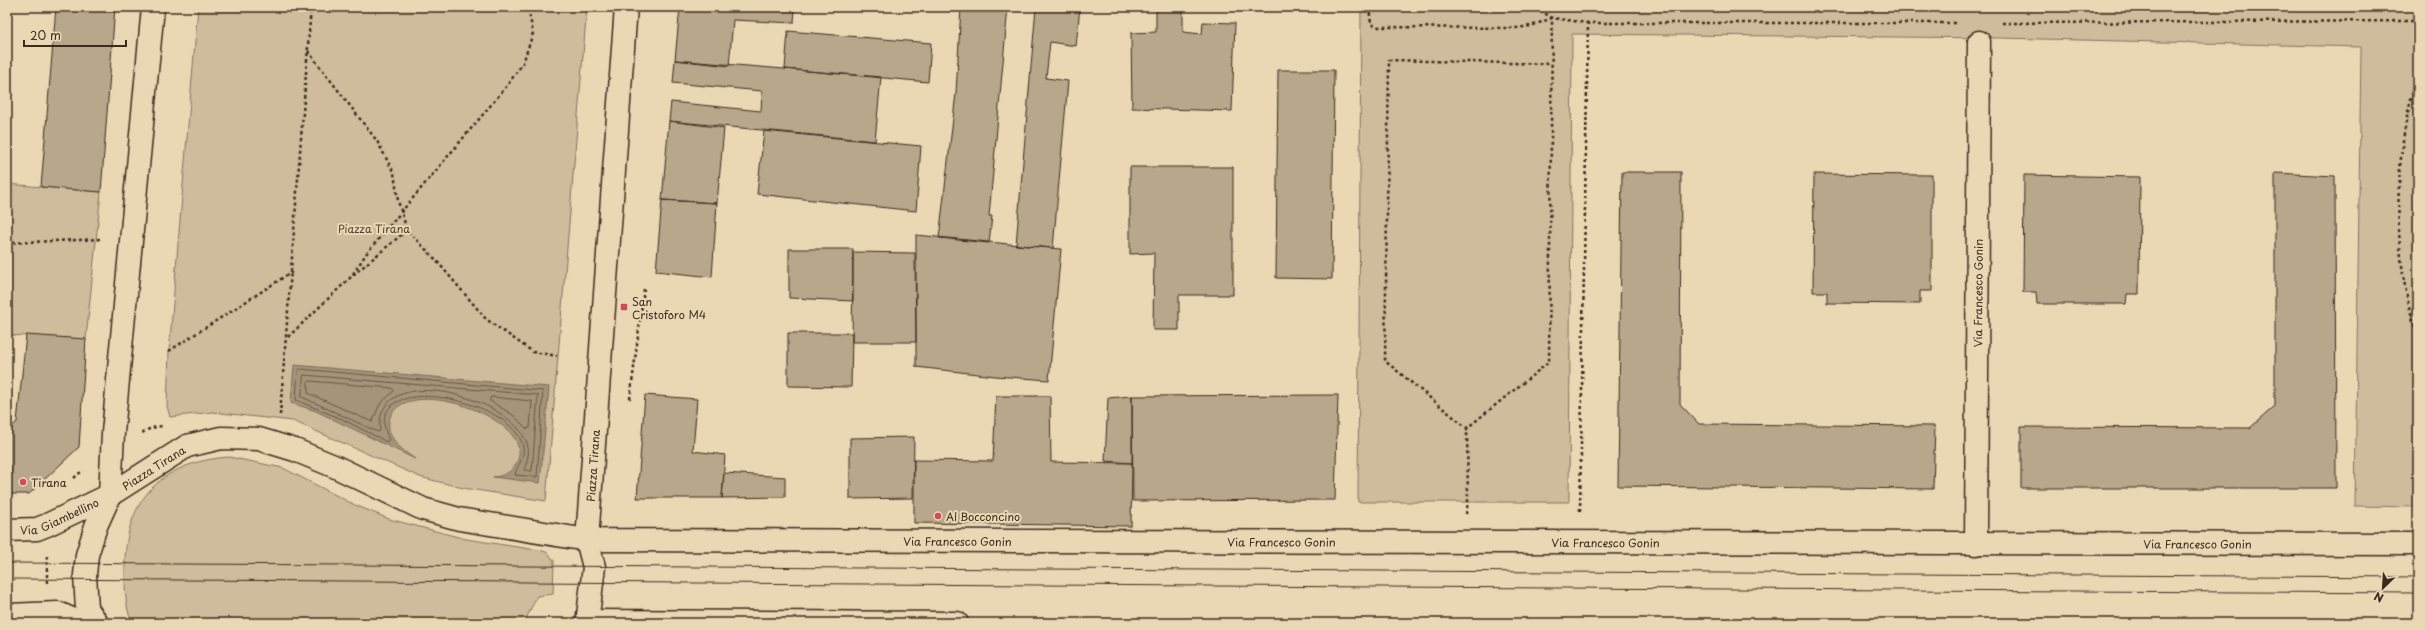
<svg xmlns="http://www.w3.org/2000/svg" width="2425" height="630" font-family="'Playpen Sans',sans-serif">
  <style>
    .green { fill: #cebc9c; stroke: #84735d }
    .water { fill: #a6947a; stroke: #7b6a55 }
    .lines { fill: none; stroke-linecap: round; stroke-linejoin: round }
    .shore { stroke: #665443; stroke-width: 1 }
    .building { fill: #b9a78b; stroke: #3b2a1e }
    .minor-casing { stroke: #3b2a1e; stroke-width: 25 }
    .path { stroke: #3b2a1e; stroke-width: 2.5; stroke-dasharray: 3 3; stroke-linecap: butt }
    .minor { stroke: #ead8b5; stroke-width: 22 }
    .tram { stroke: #3b2a1e; stroke-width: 1 }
    .path-bridge { stroke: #3b2a1e; stroke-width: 2.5; stroke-dasharray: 3 3; stroke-linecap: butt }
    .poi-dot { fill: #d1495b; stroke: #ead8b5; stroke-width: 1.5 }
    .labels { text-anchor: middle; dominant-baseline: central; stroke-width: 4; stroke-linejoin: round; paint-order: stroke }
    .park-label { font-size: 11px; fill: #514031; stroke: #ead8b5 }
    .street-label { font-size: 11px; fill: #3b2a1e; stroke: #ead8b5 }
    .poi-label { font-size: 11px; fill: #3b2a1e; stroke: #ead8b5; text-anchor: start }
  </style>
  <rect width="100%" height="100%" fill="#ead8b5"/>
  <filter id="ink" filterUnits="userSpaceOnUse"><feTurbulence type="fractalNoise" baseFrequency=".025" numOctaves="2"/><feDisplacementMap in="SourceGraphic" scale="8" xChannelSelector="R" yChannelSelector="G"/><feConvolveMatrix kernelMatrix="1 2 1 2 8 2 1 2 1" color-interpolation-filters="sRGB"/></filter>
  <g filter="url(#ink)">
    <!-- green -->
    <path class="green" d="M198,7H587L546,501L463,488L420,477L293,421L212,412L170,417L167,406L169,351Z
      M1361,7H2418V507L2355,506L2361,47L2000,38L1572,34L1569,502H1358Z
      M7,184L101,192L86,339L7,335Z
      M229,457L283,468L355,505L389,519L466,539L543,551L548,553L554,561L553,594L537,596L524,623H132C125,606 125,590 125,572C123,502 159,462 229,457Z"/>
    <!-- water -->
    <path class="water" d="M294,365L549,387L540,483L493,477C503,476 511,473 516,464C542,419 399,370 389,421C386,438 403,451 415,459L316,411L291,403Z"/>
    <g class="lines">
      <!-- shore -->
      <path class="shore" d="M300,369L543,391L537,477L515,475C516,466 525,460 523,447C515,397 355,367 389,440L387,442L342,419L296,400L298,371Z
        M304,375L538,395L532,471L524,470C527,461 531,451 526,441C509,396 373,359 380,431L378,432L302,397Z
        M310,381L392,388L394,391L380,404L372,422L308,393V383Z
        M491,397L532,401L530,428L527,429L513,415L490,401Z"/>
    </g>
    <!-- building -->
    <path class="building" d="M56,7H115L101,192L41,187Z
      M680,7H795L794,23L733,20L729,66L675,60Z
      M961,7H1008L989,216H992L989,243L939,238L956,93Z
      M1036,7H1080L1076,46L1050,42L1046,78L1068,81L1053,248L1016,245Z
      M1156,7H1183V32L1202,34L1203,22L1235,23L1232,111L1132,108L1131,33L1156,32Z
      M788,31L931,43L928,82L785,69Z
      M675,60L881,77L875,141L669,121L671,102L761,111L762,91L673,83Z
      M1278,70H1334L1332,279L1276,278Z
      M669,121L724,128L717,203L662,200Z
      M764,131L921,146L916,211L757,194Z
      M1130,167H1233V295H1179V330H1153L1154,253L1130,254Z
      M1622,172H1681L1680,404L1699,424L1935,426L1933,489L1618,486Z
      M2275,173L2335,176L2336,488H2021V427L2250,428L2275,406Z
      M1814,174L1932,175V291H1920V304L1827,303V292H1813Z
      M2024,175L2140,177L2139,294H2127L2126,304H2037L2036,292H2023Z
      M662,200L717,203L712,277L656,271Z
      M916,235L1061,249L1049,380L995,376L916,367Z
      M789,249H853V301L789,298Z
      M853,252L915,253L916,342H852Z
      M788,333H852L851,387L788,386Z
      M26,335L86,339L79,447L29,494H7V431L17,422Z
      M645,395L697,399L693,451L725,455L722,498H637Z
      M1338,395L1335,500L1133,501L1132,396Z
      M996,396H1050L1051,462L1132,463L1131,526L914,523V460L993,461Z
      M1132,396V463L1105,461L1108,398Z
      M914,437L913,498L850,499V438Z
      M724,473L785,477V497L722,498Z"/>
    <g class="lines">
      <defs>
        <g id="minor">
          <path id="s1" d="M7,530L37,529L47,525L110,495L187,446L221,438L259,439L295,450L336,467L423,509L459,519L587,540L2418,544"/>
          <path id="s2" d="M1976,544L1979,42"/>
          <path d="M7,615L58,613L81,623"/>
          <path d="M589,621L957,623"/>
          <path d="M97,623L87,609L85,575L87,555L96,526L110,495L113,433L153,7"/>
          <path id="s3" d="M587,623L594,567L587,540L626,7"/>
        </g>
      </defs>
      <!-- minor casing -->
      <use href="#minor" class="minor-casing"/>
      <!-- path -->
      <path class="path" d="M1369,7L1371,24L1379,27L1516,28L1531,26L1552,18L1549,362L1467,428L1385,361L1389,60L1550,64
        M1535,7L1552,18L1588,23
        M2002,23L2418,21
        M308,51L377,141L394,173L398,201L407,230L435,259L486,319L533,352L557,356
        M2418,75C2393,149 2391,261 2418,336
        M7,243L100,239V241
        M353,274L366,254
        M288,337L352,276L407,230
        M169,351L292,272
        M630,399L644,289
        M280,415L311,7
        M142,433L151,428L162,426
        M74,478L82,471
        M1580,511L1588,23H1957
        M1466,514L1468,502L1467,428
        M47,556V585"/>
      <!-- minor -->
      <use href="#minor" class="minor"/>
      <!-- tram -->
      <path class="tram" d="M7,563L2418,577
        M7,579L2418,593"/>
      <!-- path-bridge -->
      <path class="path-bridge" d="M366,254L506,87L523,63L533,33L528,7"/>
    </g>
  </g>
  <!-- markers -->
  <g class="poi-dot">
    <rect x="620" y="303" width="8" height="8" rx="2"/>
    <circle cx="23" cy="482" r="4"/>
    <circle cx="938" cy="516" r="4"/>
  </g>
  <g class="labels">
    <!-- park labels -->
    <g class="park-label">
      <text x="374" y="228">Piazza Tirana</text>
    </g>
    <!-- street labels -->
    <g class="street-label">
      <text stroke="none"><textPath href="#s2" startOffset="251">Via Francesco Gonin</textPath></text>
      <text stroke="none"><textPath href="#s3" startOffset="159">Piazza Tirana</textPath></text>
      <text stroke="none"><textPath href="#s1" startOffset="162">Piazza Tirana</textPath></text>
      <text stroke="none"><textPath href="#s1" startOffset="55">Via Giambellino</textPath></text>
      <text stroke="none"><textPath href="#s1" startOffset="991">Via Francesco Gonin</textPath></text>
      <text stroke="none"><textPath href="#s1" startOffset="1315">Via Francesco Gonin</textPath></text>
      <text stroke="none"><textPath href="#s1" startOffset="1639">Via Francesco Gonin</textPath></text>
      <text stroke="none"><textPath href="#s1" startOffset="2231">Via Francesco Gonin</textPath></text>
    </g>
    <!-- poi labels -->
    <g class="poi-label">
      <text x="632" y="301">San<tspan x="632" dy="13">Cristoforo M4</tspan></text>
      <text x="31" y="482">Tirana</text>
      <text x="946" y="516">Al Bocconcino</text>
    </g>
  </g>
  <!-- margin -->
  <rect width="2425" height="630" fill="none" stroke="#ead8b5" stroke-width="24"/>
  <rect x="12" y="12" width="2401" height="606" fill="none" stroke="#3b2a1e" stroke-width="1.5" filter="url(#ink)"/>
  <!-- north arrow -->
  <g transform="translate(2383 588) rotate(205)" stroke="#ead8b5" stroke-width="3" paint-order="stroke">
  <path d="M0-3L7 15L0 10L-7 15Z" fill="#3b2a1e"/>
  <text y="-6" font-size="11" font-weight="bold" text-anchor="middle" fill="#3b2a1e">N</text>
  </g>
  <!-- scale -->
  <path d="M24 40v6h102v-6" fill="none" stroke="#3b2a1e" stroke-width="2"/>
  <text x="30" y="40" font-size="12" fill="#3b2a1e" stroke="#ead8b5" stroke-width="3" paint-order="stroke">20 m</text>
</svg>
